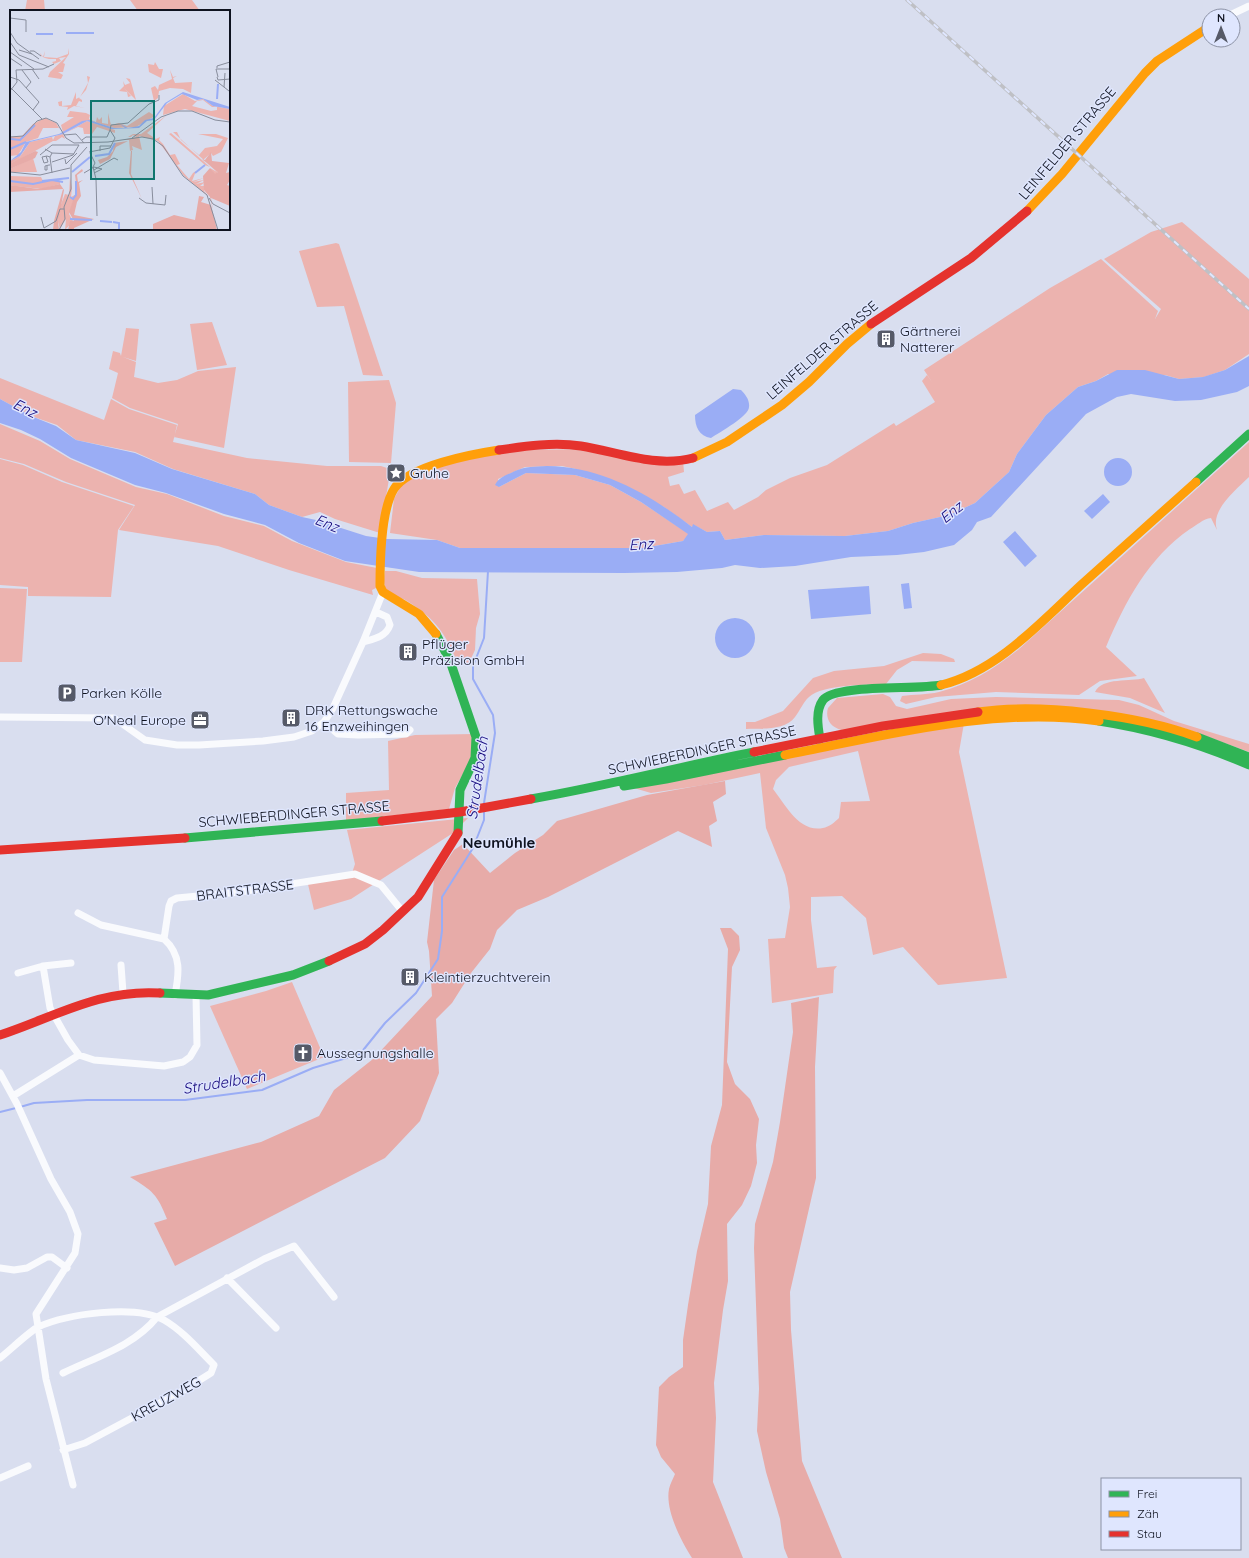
<svg xmlns="http://www.w3.org/2000/svg" width="1249" height="1558" font-family="Quicksand,sans-serif">
  <style>
    .green { fill: #ecb3af; fill-rule: evenodd }
    .forest { fill: #e7aba8 }
    .water { fill: #9aadf5 }
    .lines { fill: none; stroke-linecap: round; stroke-linejoin: round }
    .stream { stroke: #9aadf5; stroke-width: 2 }
    .street { stroke: #f9fafd; stroke-width: 7 }
    .fast { stroke: #30b455; stroke-width: 9 }
    .slow { stroke: #ff9f0a; stroke-width: 9 }
    .jam { stroke: #e5322d; stroke-width: 9 }
    .rail-casing { stroke: #bfc0c5; stroke-width: 3.5 }
    .rail { stroke: #dfe6fe; stroke-width: 2; stroke-dasharray: 6; stroke-linecap: butt }
    .labels { text-anchor: middle; dominant-baseline: central; stroke-width: 3; stroke-linejoin: round; paint-order: stroke }
    .street-label { font-size: 14px; fill: #0f1320; stroke: #dfe6fe }
    .poi-label { font-size: 14px; fill: #0f1320; stroke: #dfe6fe; text-anchor: start }
    .water-label { font-size: 15px; font-style: italic; fill: #16097d; stroke: #dfe6fe }
    .neighbourhood-label { font-size: 15px; font-weight: bold; fill: #0f1320; stroke: #dfe6fe }
    .inset-river { fill: none; stroke: #9aadf5; stroke-width: 2 }
    .inset-road { fill: none; stroke: #888d9c; stroke-width: 1 }
    .view { fill: #0f766e; fill-opacity: 0.15; stroke: #0f766e; stroke-width: 2 }
    .inset-edge { fill: none; stroke: #0f1320; stroke-width: 2 }
  </style>
  <rect width="100%" height="100%" fill="#d9deef"/>
  <!-- green -->
  <path class="green" d="M27,0H44L45,11H25Z
    M130,0H192L200,11H138Z
    M1182,222L1249,279V354L1225,370L1204,377L1179,379L1165,375L1108,374L1096,381L1078,387L1046,415L1017,454L1009,472L975,503L949,515L913,523L888,531L845,536L764,535L725,540L720,531L707,532L694,525L692,527L664,507L576,469L562,466L525,467L498,479L499,487L526,473L575,475L610,485L641,502L689,534L683,541L643,548H460L437,540L390,533L394,499L401,486L412,478L470,455L502,450L596,449L683,460L684,472L668,477L670,486L679,484L684,494L695,490L707,511L728,502L734,510L758,497L766,490L790,478L827,465L894,423L896,426L935,402L922,381L927,375L932,382L924,370L1050,288L1101,259L1158,311L1155,319L1161,309L1104,259L1151,232Z
    M336,243L339,244L383,376L363,375L344,306L317,307L299,251Z
    M212,322L227,365L197,370L190,324Z
    M126,328L139,329L136,361L123,357L136,362L134,377L158,383L177,380L198,371L236,367L224,448L174,437L178,424L130,408L112,398L118,373L109,369L113,351L120,353L121,356Z
    M0,378L104,420L111,399L129,409L177,425L173,442L247,458L327,466H381L387,468L389,479L380,533L335,519L320,512L302,517L269,505L255,494L173,469L135,452L76,440L57,425L31,416L0,399Z
    M389,380L396,403L391,463L349,462L348,382Z
    M0,424L40,441L70,459L136,487L167,494L224,516L264,526L292,541L346,562L377,568L378,587L372,590L373,595L289,570L218,546L119,530L135,505L66,482L24,464L0,458Z
    M1249,442V477C1236,490 1210,510 1217,530L1211,518C1203,519 1197,525 1190,529C1148,558 1125,602 1106,647L1137,676L1100,681L1079,695L996,692L936,697L906,704L900,701L902,696C914,694 927,695 939,692C970,684 994,669 1019,649Z
    M0,459L23,465L62,482L134,506L118,530L111,597L28,596V587L0,585Z
    M385,571H396L422,578L477,579L480,614L476,628L475,650L468,665L458,664C446,634 436,619 407,601C401,597 390,596 386,589C383,583 384,577 385,571Z
    M0,588L27,589L22,662H0Z
    M923,653L941,654L954,659L955,662L912,661L897,670L886,684C867,685 823,684 809,697C803,702 800,711 795,717C785,731 761,728 746,729V722H755L783,711L813,678L834,671L884,666Z
    M1144,678L1165,713L1130,698L1095,692C1102,677 1131,682 1144,678Z
    M883,694L890,697L896,706L907,709L951,699L996,697L1119,700L1139,705L1174,721L1249,744V752L1184,728L1121,714L841,730C830,727 825,718 828,708L837,698Z
    M964,723L959,752L1007,978L938,985L903,947L873,955L866,918L842,896L811,897V920L817,968L837,966L834,970L833,993L772,1003L768,939L785,938L790,907L788,888L785,875L766,828L760,773L704,785L651,793L627,786ZM858,751L870,801L841,802L839,818C835,822 829,827 823,828C799,833 785,804 773,789L776,780L789,767Z
    M474,734L472,758L455,788L449,809L346,821V793L389,790L388,741L415,735Z
    M468,818L453,833L351,899L314,910L307,880L352,873L355,864L347,830Z
    M292,982L324,1057L247,1089L210,1006L266,991Z"/>
  <!-- forest -->
  <path class="forest" d="M725,781L726,794L713,802L717,821L709,826L712,847L678,831L548,897L517,910L497,930L490,949L471,973L452,1003L436,1019L439,1073L420,1121L385,1158L175,1266L154,1223L167,1219C157,1194 153,1191 130,1177L261,1142L319,1116L334,1090L373,1059L432,996L429,951L427,942L434,880L454,850L463,844L490,873L515,853L543,835L557,821L647,795Z
    M720,928H731L739,936L740,950L732,967L727,1062L735,1084L750,1099L759,1119L756,1145L757,1163L751,1186L742,1205L727,1224L728,1281L723,1310L714,1383L716,1418L713,1482L743,1558H692C681,1541 665,1510 669,1489C670,1484 673,1479 675,1474L661,1457L656,1445L659,1387L669,1377L683,1367V1340L688,1305L697,1251L708,1204L711,1146L722,1105L728,949Z
    M819,997L815,1067L816,1178L790,1292L791,1330L802,1461L842,1558H788L784,1548L780,1519L766,1472L757,1431L759,1389L754,1248L755,1224L773,1162L780,1122L793,1032L791,1003Z"/>
  <!-- water -->
  <path class="water" d="M1249,356V386L1237,392L1201,400L1175,401L1131,394L1117,397L1086,414L991,517L977,522L972,530L954,545L924,552L897,555L851,557L795,566L760,568L735,565L722,568L677,572L624,573L419,572L345,561L299,543L265,525L224,514L166,493L135,485L71,458L40,439L21,430L0,423V399L31,416L56,426L76,440L135,453L172,469L255,494L269,505L302,517L316,520L366,536L387,539L437,540L460,548H643L683,541L688,534L641,502L610,485L575,475L526,473L499,487L495,485C499,477 507,475 515,471C526,466 535,467 547,466C601,466 651,495 692,527L693,524L707,532L720,531L725,540L764,535L845,536L888,531L913,523L949,515L975,503L1009,472L1017,454L1046,415L1078,387L1096,381L1117,370H1145L1179,379L1203,377L1225,370Z
    M733,389L741,390C745,394 750,400 749,407C749,416 720,432 711,438C699,436 695,427 695,415Z
    M1104 472a14 14 0 1 1 28 0a14 14 0 1 1-28 0Z
    M1103,494L1110,502L1092,519L1084,511Z
    M1015,531L1037,556L1025,567L1003,542Z
    M909,583L912,608L904,609L901,584Z
    M869,586L871,614L811,619L808,590Z
    M715 638a20 20 0 1 1 40 0a20 20 0 1 1-40 0Z"/>
  <g class="lines">
    <!-- stream -->
    <path class="stream" d="M484,803L495,733L493,715L473,679V666L484,638L488,571
      M20,1107L34,1103L87,1100H185L262,1090L313,1068L360,1054L385,1023L416,993L438,959L442,931V897L473,848L484,820V812
      M0,1112L16,1108"/>
    <!-- street -->
    <path class="street" d="M1228,16L1249,6
      M363,642C374,639 386,637 390,625L387,617L376,612
      M0,717L114,718L145,740L177,745H199L263,741L294,737L312,731L324,722L333,708L363,642L383,592
      M324,722L338,734L358,735L406,734L410,730
      M78,913L101,925L164,939
      M71,963L43,966L50,1008L68,1040L79,1055L94,1060L164,1066L183,1062L190,1057L197,1045L196,996
      M121,965L123,993
      M18,973L43,966
      M175,995C179,974 182,955 164,939L169,906L171,901L177,898L240,892L355,874L381,885L403,912
      M0,1073L17,1104L51,1179L70,1212L78,1234L75,1253L36,1314L46,1379L73,1485
      M13,1096L79,1055
      M0,1268L14,1270L27,1268L47,1257H52L67,1268
      M227,1278L276,1328
      M0,1358C9,1351 30,1331 38,1327C67,1314 135,1304 164,1320C183,1331 198,1349 214,1365L211,1373L184,1390L85,1443L63,1450
      M63,1373C96,1357 134,1346 157,1317L264,1259L294,1246L334,1297
      M0,1478L28,1466"/>
    <!-- fast -->
    <path class="fast" d="M1196,482L1249,434
      M436,634L450,661L476,737L475,758L460,790L458,833
      M1099,721C1151,729 1201,744 1249,765
      M1197,737L1249,757
      M820,739C818,727 815,711 823,700C835,684 918,690 941,685
      M624,786L666,779L785,755
      M531,799C606,786 679,767 754,752
      M185,838L382,821
      M160,993L208,995L293,975L329,961"/>
    <!-- slow -->
    <path class="slow" d="M1027,211L1062,174L1145,73L1157,61L1209,27
      M693,458L727,442L782,405L809,382L847,344L871,324
      M436,634L419,614L383,592L380,586C380,561 381,510 394,489C408,466 473,454 499,450
      M941,685C997,671 1040,623 1081,585C1119,551 1158,516 1196,482
      M978,712C1040,703 1138,715 1197,737
      M785,755C888,735 994,706 1099,721"/>
    <!-- jam -->
    <path class="jam" d="M871,324L971,258L1027,211
      M499,450C526,446 554,442 581,446C618,452 655,468 693,458
      M754,752L883,726L978,712
      M382,821L460,812L531,799
      M0,850L185,838
      M329,961L365,944L383,930L418,897L458,833
      M0,1035C55,1017 99,989 160,993"/>
    <defs>
      <path id="rail" d="M907,0L1249,309"/>
    </defs>
    <!-- rail casing -->
    <use href="#rail" class="rail-casing"/>
    <!-- rail -->
    <use href="#rail" class="rail"/>
  </g>
  <!-- icons -->
  <defs>
    <symbol id="building-square" viewBox="-11 -11 22 22"><rect x="-9" y="-9" width="18" height="18" rx="4" fill="#565a68" stroke="#dfe6fe"/><path d="M-4-6H4V6H1V3H-1V6H-4ZM-2.5-4.3h1.7v1.8h-1.7ZM.8-4.3h1.7v1.8H.8ZM-2.5-1h1.7V.8h-1.7ZM.8-1h1.7V.8H.8Z" fill="#fff"/></symbol>
    <symbol id="sight-square" viewBox="-11 -11 22 22"><rect x="-9" y="-9" width="18" height="18" rx="4" fill="#565a68" stroke="#dfe6fe"/><path d="M0-6L1.8-2.2L6-1.7L2.9 1.2L3.7 5.4L0 3.3L-3.7 5.4L-2.9 1.2L-6-1.7L-1.8-2.2Z" fill="#fff"/></symbol>
    <symbol id="parking-square" viewBox="-11 -11 22 22"><rect x="-9" y="-9" width="18" height="18" rx="4" fill="#565a68" stroke="#dfe6fe"/><path d="M-3.5-5.5H1a3.5 3.5 0 0 1 0 7H-1V5.5H-3.5ZM-1-3.4V-.6H.8a1.4 1.4 0 0 0 0-2.8Z" fill="#fff"/></symbol>
    <symbol id="office-square" viewBox="-11 -11 22 22"><rect x="-9" y="-9" width="18" height="18" rx="4" fill="#565a68" stroke="#dfe6fe"/><path d="M-6-3h4V-5.5h4V-3h4V5H-6ZM-1-4.5V-3h2v-1.5ZM-6 0V1H6V0Z" fill="#fff"/></symbol>
    <symbol id="church-square" viewBox="-11 -11 22 22"><rect x="-9" y="-9" width="18" height="18" rx="4" fill="#565a68" stroke="#dfe6fe"/><path d="M-1.2-6h2.4v3.5h3.3v2.4h-3.3V6h-2.4V-.1h-3.3v-2.4h3.3Z" fill="#fff"/></symbol>
  </defs>
  <g fill-rule="evenodd">
    <use href="#building-square" x="875" y="328" width="22" height="22"/>
    <use href="#sight-square" x="385" y="462" width="22" height="22"/>
    <use href="#building-square" x="397" y="641" width="22" height="22"/>
    <use href="#parking-square" x="56" y="682" width="22" height="22"/>
    <use href="#building-square" x="280" y="707" width="22" height="22"/>
    <use href="#office-square" x="189" y="709" width="22" height="22"/>
    <use href="#building-square" x="399" y="966" width="22" height="22"/>
    <use href="#church-square" x="292" y="1042" width="22" height="22"/>
  </g>
  <g class="labels">
    <!-- street labels -->
    <g class="street-label">
      <text transform="translate(1067 143) rotate(-50)">LEINFELDER STRASSE</text>
      <text transform="translate(822 350) rotate(-41)">LEINFELDER STRASSE</text>
      <text transform="translate(702 750) rotate(-12)">SCHWIEBERDINGER STRASSE</text>
      <text transform="translate(294 814) rotate(-5)">SCHWIEBERDINGER STRASSE</text>
      <text transform="translate(245 890) rotate(-7)">BRAITSTRASSE</text>
      <text transform="translate(166 1399) rotate(-29)">KREUZWEG</text>
    </g>
    <!-- poi labels -->
    <g class="poi-label">
      <text x="900" y="331">Gärtnerei<tspan x="900" dy="16">Natterer</tspan></text>
      <text x="410" y="473">Gruhe</text>
      <text x="422" y="644">Pflüger<tspan x="422" dy="16">Präzision GmbH</tspan></text>
      <text x="81" y="693">Parken Kölle</text>
      <text x="305" y="710">DRK Rettungswache<tspan x="305" dy="16">16 Enzweihingen</tspan></text>
      <text x="186" y="720" text-anchor="end">O'Neal Europe</text>
      <text x="424" y="977">Kleintierzuchtverein</text>
      <text x="317" y="1053">Aussegnungshalle</text>
    </g>
    <!-- water labels -->
    <g class="water-label">
      <text transform="translate(25 408) rotate(26)">Enz</text>
      <text transform="translate(951 512) rotate(-39)">Enz</text>
      <text transform="translate(327 523) rotate(22)">Enz</text>
      <text transform="translate(641 544) rotate(-3)">Enz</text>
      <text transform="translate(477 778) rotate(-82)">Strudelbach</text>
      <text transform="translate(224 1082) rotate(-9)">Strudelbach</text>
    </g>
    <!-- neighbourhood labels -->
    <g class="neighbourhood-label">
      <text x="499" y="842">Neumühle</text>
    </g>
  </g>
  <!-- overview -->
  <g transform="translate(10 10)">
    <rect width="220" height="220" fill="#d9deef"/>
    <path d="M58,38L59,44L53,53L55,54L53,62H48L53,65L51,69L38,67L40,62L56,47L49,48L51,51L44,54L42,52L46,51V49H39L35,48L31,46L30,43L33,47L35,41L34,47L47,48L58,44ZM145,52L149,59H153L151,68L139,62L138,54L144,55ZM160,60L163,67L167,66L163,68L165,73L182,72L181,83L173,79L160,78L149,81L148,88L144,91L141,78L145,76L148,80L149,75L162,69ZM77,66L80,67L76,80L75,81L69,88L72,90V92L69,91L66,96L75,98L64,96L57,100L58,97L49,96L48,92L52,91V96L61,95L66,82V89L70,87L78,73ZM116,68L120,69L121,72L126,90L114,78L121,86L118,87L117,82L109,81L114,76L113,71L115,75L120,73ZM173,84L185,91L193,89L203,96L220,99V111L175,99L153,105L154,96ZM193,90L202,97H207V100L201,101L182,96L187,91ZM60,101L76,103L80,105L79,109L86,112L87,107L89,110L92,107V113L98,114V103L101,115L109,113L117,116L139,102L145,106L126,117L104,118L78,110L53,122L51,115L64,107H57ZM157,105L137,123L146,129L150,127L149,130L153,134L160,145L165,144L170,154L167,155L179,169L183,163L195,155L159,124L161,123L200,157L195,155L186,161L182,171L194,168L183,172L194,170L186,174L195,172L190,176H195L194,181L199,187L174,166L148,131L129,126L132,140L122,136L123,140L120,141L119,130H113L126,127L123,125L121,127H118L123,124H131ZM35,108L46,113L49,118H33L28,128L16,132L8,145L0,146V127L12,126L23,114ZM77,111L105,120V123L87,117L82,124H74L73,118L68,117L55,123ZM163,122H167L171,130L189,145L195,138L207,136L213,129L188,124H206L218,128L211,142L203,146L201,143L193,150L208,161L207,164H204L200,158L207,162ZM53,124L55,129L52,127L46,131H53H43L7,151L0,153L10,147L20,132L42,127L43,130L45,126ZM23,148L27,162H0V159ZM0,166L31,167L33,171L43,169L50,171V174L31,179L5,176L0,175ZM60,167L62,178L61,187L65,185L59,204L63,211L55,220L56,209L50,219L48,212L50,197L55,184L59,185Z" fill="#ecb3af" fill-rule="evenodd"/>
    <path d="M118,131L106,137L100,149L90,154L88,150L97,147L103,141L104,133ZM15,137V138L10,147L1,153L25,141L28,142L25,148L0,159V151L10,146ZM121,141H122L121,164L132,189L119,163ZM201,142L202,151L219,153L216,163L220,162V170L217,175L220,176V196L201,188L203,200L200,187L194,180L193,166L200,158L205,164L208,162L192,149L195,150ZM72,159L73,161L67,165L68,172L73,170L69,173L71,186L67,192L64,205L84,209L64,218V220H58L60,211H64L59,202L63,190L60,187L63,189L67,180L65,165ZM50,174L54,180L48,212L49,220H43L44,211L53,179L0,182V175L28,179ZM189,186L194,187L191,192L201,195L207,220H143V214L164,205L185,210Z" fill="#e7aba8"/>
    <path d="M173,82L220,97V99L203,96L193,89L187,90L172,84L157,93L144,110L137,111L129,118L101,119L77,111L53,124L20,132L10,146L0,151L11,142L16,132L49,124L72,111L79,110L104,118H115L110,114L118,118L129,116L135,110L144,108L155,93Z" fill="#9aadf5"/>
    <path class="inset-river" d="M56,23H84M26,24H43M207,89L208,74M1,129L10,130L25,115M0,139L16,132M85,146L99,144L105,133M62,162L80,147M185,163L195,155M0,171L23,174L42,170L53,172M32,171L59,168M60,187L63,189L66,185V171M60,209L82,210M90,211L102,212M103,212L109,213V220"/>
    <path class="inset-road" d="M0,8L16,10V22M0,22L7,33L29,49M0,32L9,45L39,57M9,40L22,44M20,41H24L31,46M0,42L24,59M0,48L12,56M207,58V56L220,52M22,59L29,69M6,60L33,59L44,54M12,60L21,72L16,78M0,67L9,70L29,92L23,100M207,67L208,70L220,69M208,67L206,59H220M205,70L219,81M0,77L32,109M214,77L215,63M0,81L7,72L6,60M54,125L66,124L74,133M0,127L13,126L27,111L36,108L47,113L56,128L64,133L98,132L132,127L143,129L153,136L173,166L197,185L208,220M122,128L151,107L168,101H182L205,110L220,112M72,130L76,127H97L100,120M35,139L42,143L64,144M90,141V136H101M79,142L100,138L105,128L100,120L101,115L118,113L139,94L149,90V85M42,143L40,147L42,163M80,143L85,153L83,157L86,169L87,206M30,145L42,135H69L63,145L42,152M36,146L38,152L34,153L32,147L37,146L40,147M55,149L56,154L67,143M37,156V160H35V156L39,155H40M84,160L104,148L108,150M0,162L30,165L60,158M74,163L84,157L92,159L84,163M142,177L143,194M129,188L136,193L155,195L156,185M199,188L203,194L220,203M31,207L34,218L46,211L50,199H54M49,220L55,209L54,197L61,179V155L77,137"/>
    <path class="view" d="M81,91H144V169H81Z"/>
    <rect width="220" height="220" class="inset-edge"/>
  </g>
  <!-- legend -->
  <rect x="1101" y="1478" width="140" height="72" fill="#dfe6fe" stroke="#8c92a5"/>
  <rect x="1109" y="1491" width="20" height="6" fill="#30b455" stroke="#8c92a5"/>
  <text x="1137" y="1498" font-size="12" fill="#0f1320">Frei</text>
  <rect x="1109" y="1511" width="20" height="6" fill="#ff9f0a" stroke="#8c92a5"/>
  <text x="1137" y="1518" font-size="12" fill="#0f1320">Zäh</text>
  <rect x="1109" y="1531" width="20" height="6" fill="#e5322d" stroke="#8c92a5"/>
  <text x="1137" y="1538" font-size="12" fill="#0f1320">Stau</text>
  <!-- north arrow -->
  <g transform="translate(1221 28)"><circle r="19" fill="#dfe6fe" stroke="#8c92a5"/>
  <path d="M0-3L7 15L0 10L-7 15Z" fill="#565a68"/>
  <text y="-6" font-size="11" font-weight="bold" text-anchor="middle" fill="#0f1320">N</text>
  </g>
</svg>
